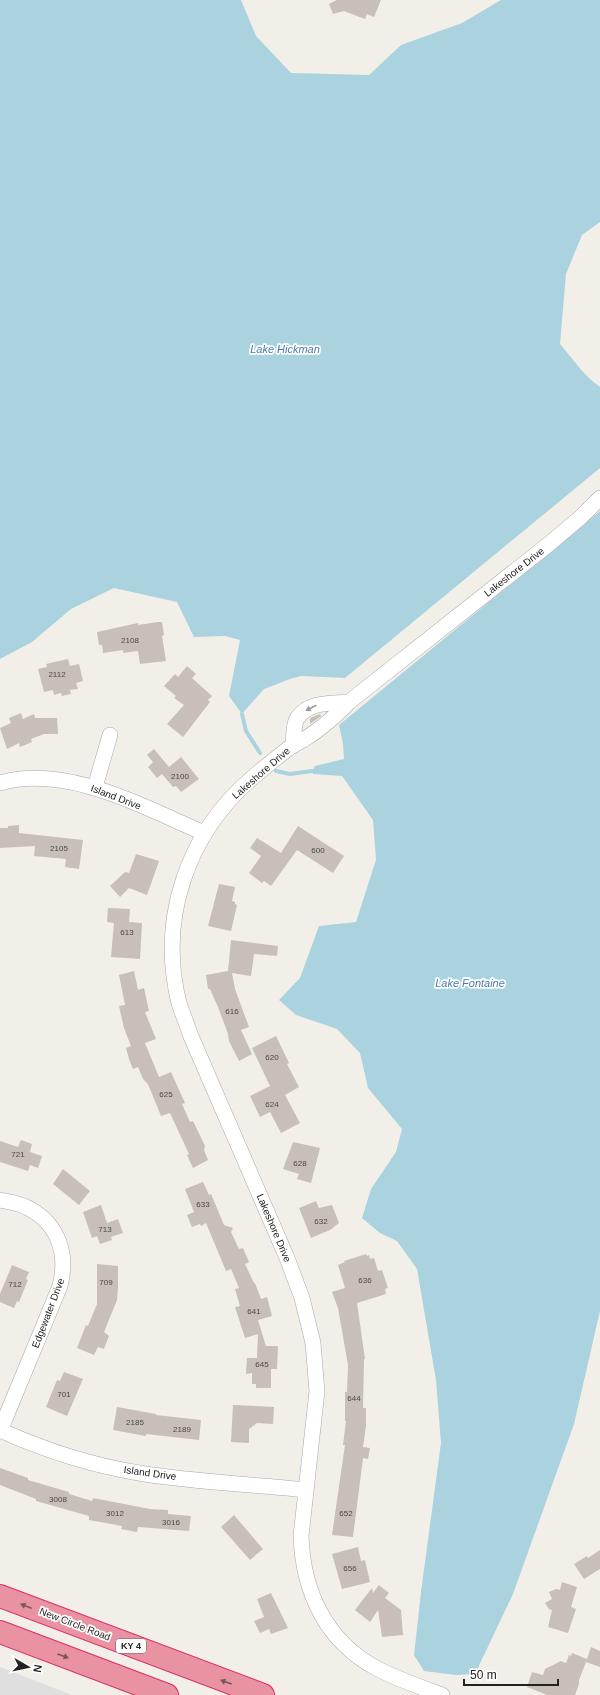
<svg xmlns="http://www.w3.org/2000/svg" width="600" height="1695" font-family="Helvetica,sans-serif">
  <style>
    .residential { fill: #e0dfdf }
    .water { fill: #aad3df }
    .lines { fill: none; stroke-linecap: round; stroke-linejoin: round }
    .stream { stroke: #aad3df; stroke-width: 4 }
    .building { fill: #c7bfb8 }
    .minor-casing { stroke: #a9a9a9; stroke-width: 16 }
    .motorway-casing { stroke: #dc2a67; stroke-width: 24 }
    .minor { stroke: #fff; stroke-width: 15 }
    .motorway { stroke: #e892a2; stroke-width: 22 }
    .oneway { fill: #9c9c9c }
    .oneway2 { fill: #7b545c }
    .labels { text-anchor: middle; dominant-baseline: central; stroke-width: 3.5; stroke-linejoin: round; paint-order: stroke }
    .number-label { font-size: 8px; fill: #4b4948 }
    .shield { fill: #fff; stroke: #646464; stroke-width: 1 }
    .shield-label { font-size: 9px; font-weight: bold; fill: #222 }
    .street-label { font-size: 10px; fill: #222; stroke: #fff }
    .water-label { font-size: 11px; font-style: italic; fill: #4a7aab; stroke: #fff }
  </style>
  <rect width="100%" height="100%" fill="#f2efe9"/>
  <!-- residential -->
  <path class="residential" d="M0,1667L72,1695H0Z"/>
  <!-- water -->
  <path class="water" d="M0,0H241L256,36L291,73L369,75L401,45L462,23L501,0H600V222L582,235L566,274L560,344C573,359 584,376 600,387V468L345,678L301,676L290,679L264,689L242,714L229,696L240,640L225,636L194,637L177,602L114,588L71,609L32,642L0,659Z
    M600,511V1311L574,1424L513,1594L475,1674L456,1675L424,1671L414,1655L421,1592L441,1443L436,1380L417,1269L397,1241L380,1233L362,1218L371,1189L396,1152L402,1129L368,1088L360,1053L337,1029L296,1015L279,1000L300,978L319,926L356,922L376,860L373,820L342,776L313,774L312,771L315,766L344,759L343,744L339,725Z"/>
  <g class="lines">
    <!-- stream -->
    <path class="stream" d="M242,714L246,731L260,753
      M276,771L290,774L312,771"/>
  </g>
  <!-- building -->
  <path class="building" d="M337,0H381L374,17L367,14L365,19L344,11L333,14L329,4Z
    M158,622H162L164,635L162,636L166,661L140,664L138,651L123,653V650L103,653L102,645H99L97,632L138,623V625Z
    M68,659L70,666L79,664L83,681L76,683L78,689L70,690L71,694L62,696L61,693L54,695L53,690L44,692L38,669L47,667L46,664Z
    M187,666L196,674L192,678L212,696L208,700L210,702L183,737L167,724L184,705L174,698L176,696L164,686L175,674L178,677Z
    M21,713L23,719L34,714L35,718H57L58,734H44L31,739L32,742L20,747L19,743L7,749L0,728L11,723L9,718Z
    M320,714L321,716L310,724V718Z
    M154,749L169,767L181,757L199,779L181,792L176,786L173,787L162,774L157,778L148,767L153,762L147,755Z
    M19,825V833L83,840L79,869L65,867L66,859L34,856L35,846L0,848V828H8V826Z
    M298,826L344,856L333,873L297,850L271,886L264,881L262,883L249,873L261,856L250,848L257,838L281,853Z
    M136,854L159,861L147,895L129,888L120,897L110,886L125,872L129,873Z
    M219,884L235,887L232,901L235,902V904L237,905L231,931L208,926Z
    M108,908L130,909L129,922L142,923L140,959L111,957L114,923L107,922Z
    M231,940L278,946L277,956L254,954L251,976L232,973L235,989L249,1027L241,1030L252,1054L239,1061L229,1041L228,1034L218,1007L210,989H208L206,975L228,971Z
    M134,971L138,990L144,988L149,1011L145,1012L156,1039L145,1043L159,1077L171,1072L185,1103L182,1104L190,1122L193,1121L205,1146L204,1150L208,1160L193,1168L187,1155L189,1154L170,1113L161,1116L148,1084L143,1079L138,1067L133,1069L129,1059L126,1048L131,1046L124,1028L119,1006L125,1005L119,975Z
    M276,1036L289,1063L287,1064L299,1087L285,1095L300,1123L281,1133L270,1112L260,1117L250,1096L270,1086L252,1048Z
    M21,1140L32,1144L30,1152L42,1156L38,1168L30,1165L28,1171L0,1162V1141L18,1147Z
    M293,1142L320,1148L311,1183L297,1179L299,1174L283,1169Z
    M63,1169L90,1191L79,1205L53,1184Z
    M203,1182L209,1195L211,1194L224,1225L233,1228L231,1232L239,1249L243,1248L249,1262L245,1264L254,1283H255L261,1299L267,1297L272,1316L258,1320L266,1346H278L277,1369H271V1388H256V1384H252V1373L246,1374L247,1358H257L258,1334L245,1338L235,1307L240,1306L235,1289L239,1288L231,1269L226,1271L206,1223L201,1226L200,1224L192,1227L187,1215L194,1212L185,1189Z
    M316,1201L319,1208L332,1205L339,1223L330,1230L311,1238L299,1208Z
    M101,1205L107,1223L118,1219L123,1233L111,1237L112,1240L100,1244L97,1236L92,1238L83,1212Z
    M366,1254L367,1256L369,1255L370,1259L374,1258L378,1271L382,1270L388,1288L385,1289L386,1294L357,1303L365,1359H364L363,1408H366V1426L363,1447L370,1448L368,1459L363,1458L353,1537L332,1535L345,1445H343L346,1421H345V1392H347L348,1365L338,1308L332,1292L345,1288L338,1265L345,1262L344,1261Z
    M97,1264L118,1266V1287L117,1300L104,1332L109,1336L104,1349L98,1347L94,1355L77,1348L86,1325L88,1326L97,1304Z
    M12,1265L29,1272L26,1279L28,1280L19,1302L17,1301L14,1308L0,1302V1294Z
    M64,1372L83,1379L67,1416L46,1407L57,1380L60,1381Z
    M233,1405L274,1407L273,1424L257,1423L249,1429V1443L231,1442Z
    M117,1407L156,1414V1415L201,1420L199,1440L146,1434V1436L113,1430Z
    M0,1468L28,1478V1480L69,1492V1494L92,1501L93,1498L150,1509L168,1510V1514L191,1516L189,1531L138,1527L137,1532L121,1529L122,1526L89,1520V1516L36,1501V1499L0,1485Z
    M234,1515L263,1549L250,1560L221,1527Z
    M358,1547L361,1561L365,1560L370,1582L342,1589L332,1554Z
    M600,1550V1569L584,1579L574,1564L587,1556L588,1558Z
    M562,1582L577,1587L571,1607L576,1609L568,1633L548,1627L552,1610L549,1609L545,1603L552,1599L549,1592L556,1589L560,1590Z
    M379,1585L389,1593L385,1598L401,1610L403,1635L382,1637L378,1610L370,1622L355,1610L372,1588L373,1593Z
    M271,1593L288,1628L271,1634L269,1629L260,1633L254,1621L264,1617L257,1599Z
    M591,1647L600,1651V1667L586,1662L579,1680V1684L575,1695H547L527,1687L532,1672L543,1675L545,1669L561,1661L566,1663L569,1655L571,1656L572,1653L587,1659Z"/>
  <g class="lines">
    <defs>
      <path id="minor" d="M293,746C294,737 293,724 298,717C310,701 332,704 349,702
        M0,783C67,764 143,807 204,833
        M95,787L110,735
        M0,1200C10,1202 21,1203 30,1209C59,1225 68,1255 60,1286L0,1431
        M0,1430C44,1450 91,1465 139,1473C193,1482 250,1484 305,1490
        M442,1695C420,1687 397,1679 376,1668C326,1641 303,1592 301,1536L317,1391L313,1343L302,1298L287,1258L190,1034C187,1024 182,1013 179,1003C158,919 187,834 252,778C265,767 278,756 292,746C295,744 299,742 303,740C318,731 337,715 349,702L549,544L581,517L600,498"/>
      <path id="motorway" d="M0,1596L263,1695
        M0,1632L167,1695"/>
    </defs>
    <!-- minor casing -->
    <use href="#minor" class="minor-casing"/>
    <!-- motorway casing -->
    <use href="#motorway" class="motorway-casing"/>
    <!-- minor -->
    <use href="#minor" class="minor"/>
    <!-- motorway -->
    <use href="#motorway" class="motorway"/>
  </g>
  <!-- one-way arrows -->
  <defs><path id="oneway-solid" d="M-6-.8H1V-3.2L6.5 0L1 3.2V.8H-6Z"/></defs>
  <use class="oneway" href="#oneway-solid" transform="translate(311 708) rotate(153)"/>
  <g class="oneway2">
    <use href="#oneway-solid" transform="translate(26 1606) rotate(-159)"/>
    <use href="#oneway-solid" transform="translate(63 1656) rotate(20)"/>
    <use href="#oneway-solid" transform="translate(226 1682) rotate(-160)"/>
  </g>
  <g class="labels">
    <!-- number labels -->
    <g class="number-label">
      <text x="130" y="640">2108</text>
      <text x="57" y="674">2112</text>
      <text x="180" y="776">2100</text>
      <text x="59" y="848">2105</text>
      <text x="318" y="850">600</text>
      <text x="127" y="932">613</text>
      <text x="232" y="1011">616</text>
      <text x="272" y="1057">620</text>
      <text x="166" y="1094">625</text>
      <text x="272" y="1104">624</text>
      <text x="18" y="1154">721</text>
      <text x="300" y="1163">628</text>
      <text x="203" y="1204">633</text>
      <text x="321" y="1221">632</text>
      <text x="105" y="1229">713</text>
      <text x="365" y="1280">636</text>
      <text x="106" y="1282">709</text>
      <text x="15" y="1284">712</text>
      <text x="254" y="1311">641</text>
      <text x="262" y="1364">645</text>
      <text x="64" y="1394">701</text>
      <text x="354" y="1398">644</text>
      <text x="135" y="1422">2185</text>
      <text x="182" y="1429">2189</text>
      <text x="58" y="1499">3008</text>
      <text x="115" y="1513">3012</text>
      <text x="346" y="1513">652</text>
      <text x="171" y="1522">3016</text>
      <text x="350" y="1568">656</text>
    </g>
    <!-- shield labels -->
    <rect class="shield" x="116" y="1639" width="30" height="14" rx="3"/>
    <g class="shield-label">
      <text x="131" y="1646">KY 4</text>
    </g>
    <!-- street labels -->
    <g class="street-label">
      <text transform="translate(514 572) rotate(-38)">Lakeshore Drive</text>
      <text transform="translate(261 773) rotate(-41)">Lakeshore Drive</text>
      <text transform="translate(116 797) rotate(21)">Island Drive</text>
      <text transform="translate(274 1228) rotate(67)">Lakeshore Drive</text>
      <text transform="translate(48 1313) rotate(-69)">Edgewater Drive</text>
      <text transform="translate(150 1473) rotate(8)">Island Drive</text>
      <text transform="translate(75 1624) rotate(21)">New Circle Road</text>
    </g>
    <!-- water labels -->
    <g class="water-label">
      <text x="285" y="349">Lake Hickman</text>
      <text x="470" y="983">Lake Fontaine</text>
    </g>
  </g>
  <!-- north arrow -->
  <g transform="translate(28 1667) rotate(99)" stroke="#ffffff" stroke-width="3" paint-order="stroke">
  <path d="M0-3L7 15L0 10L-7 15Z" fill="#222222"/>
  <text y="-6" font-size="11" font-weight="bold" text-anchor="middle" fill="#222222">N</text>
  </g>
  <!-- scale -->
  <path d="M464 1679v6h94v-6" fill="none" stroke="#222222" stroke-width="2"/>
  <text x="470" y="1679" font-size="12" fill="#222222" stroke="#ffffff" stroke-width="3" paint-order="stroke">50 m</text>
</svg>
